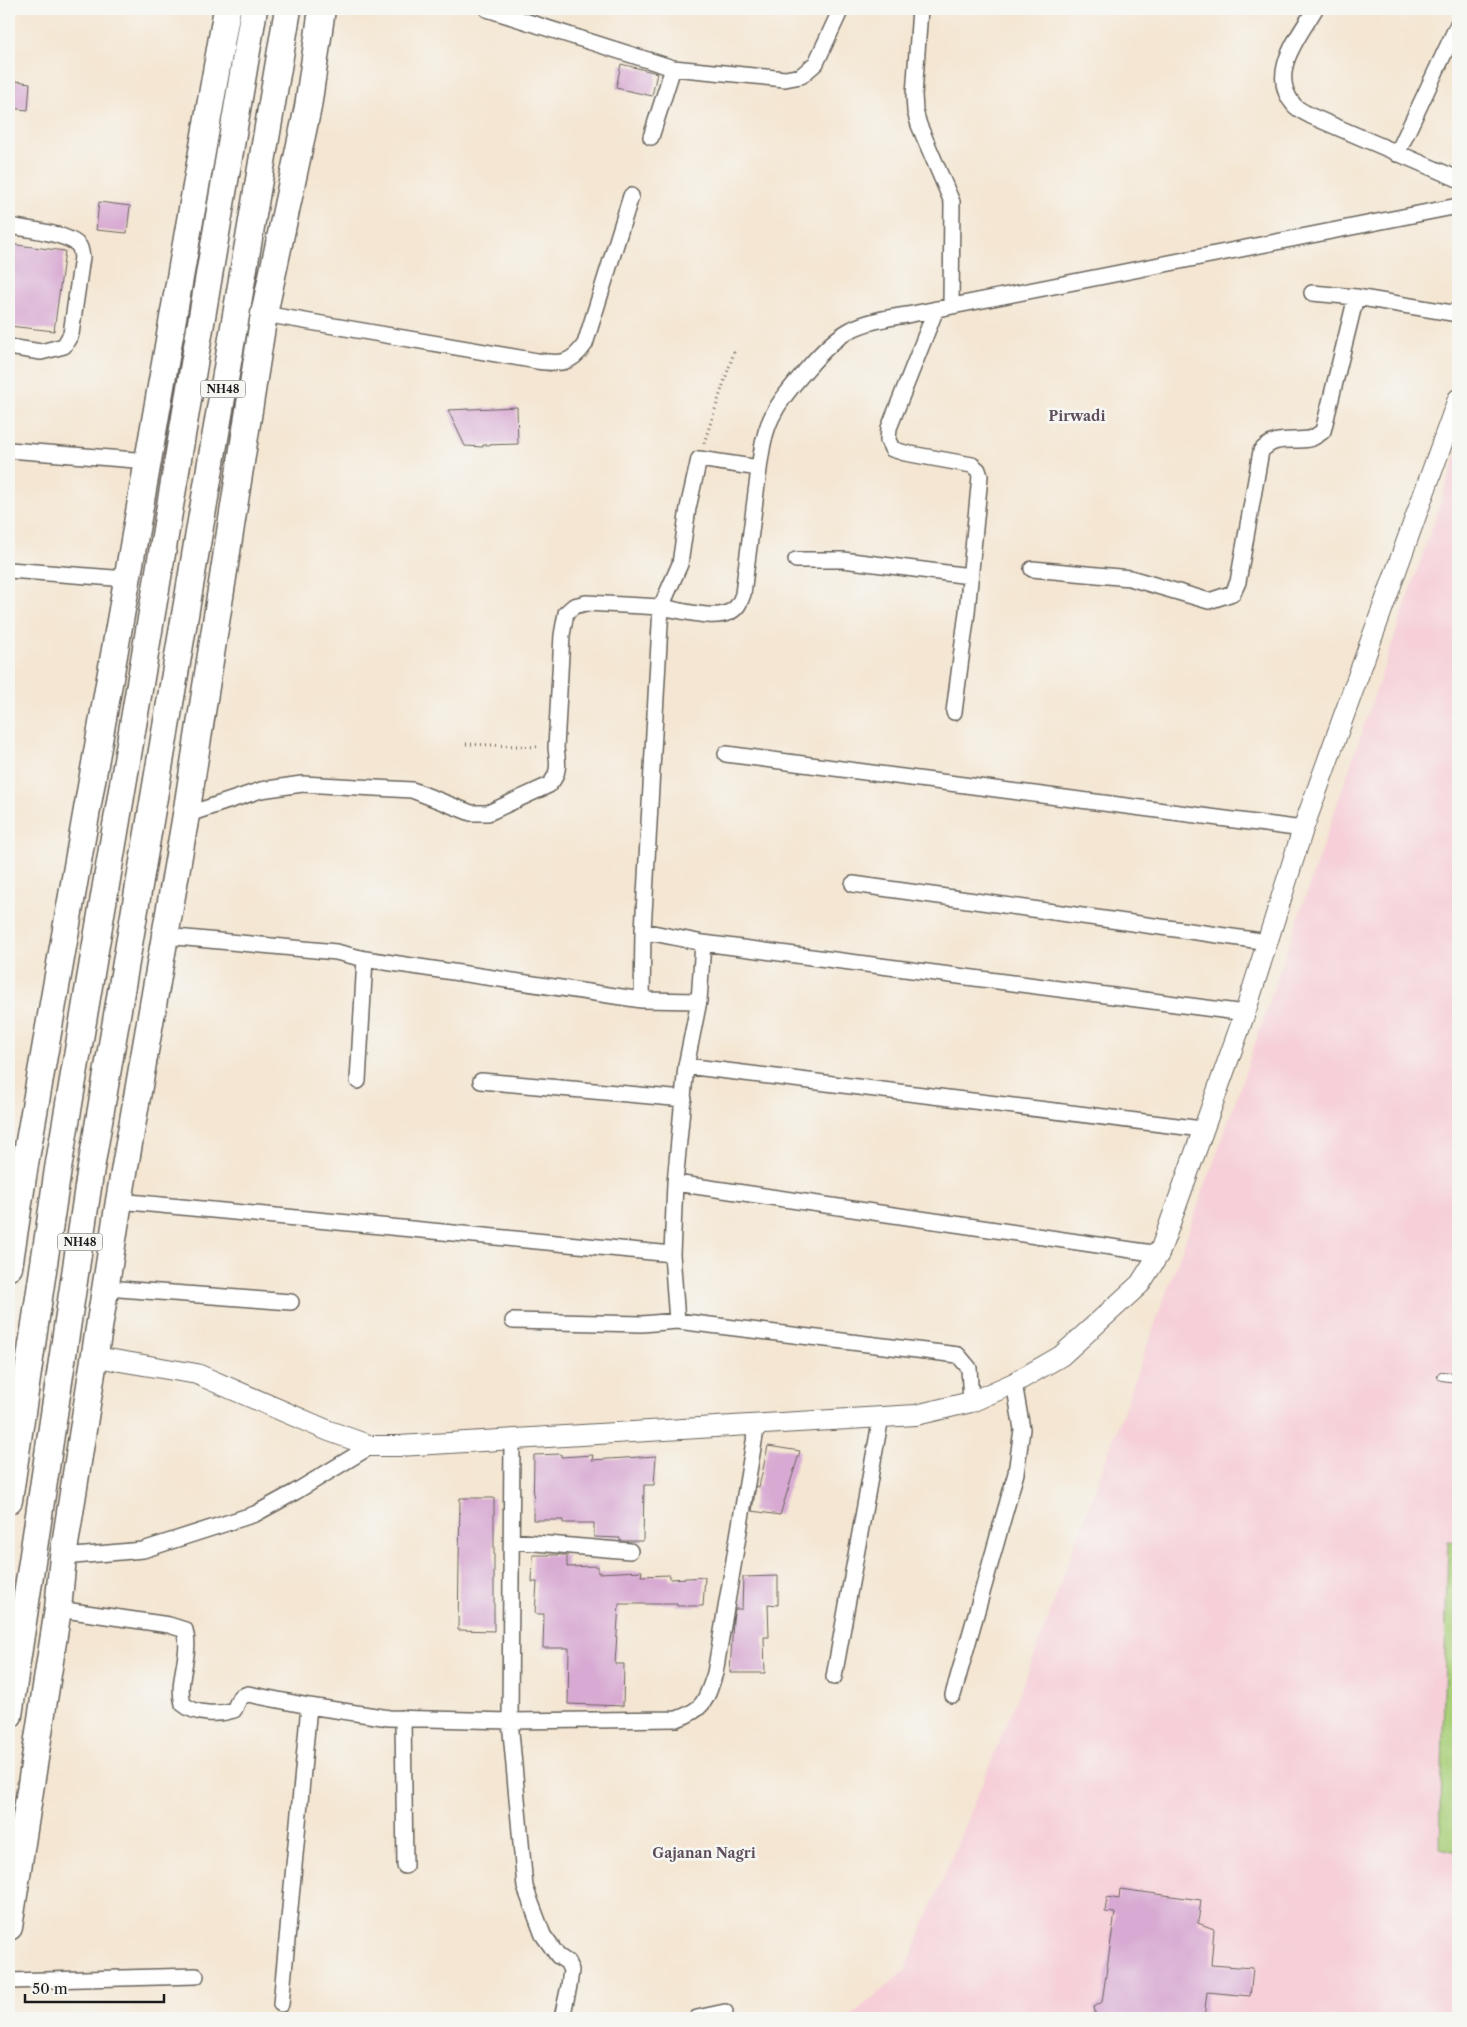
<svg xmlns="http://www.w3.org/2000/svg" width="1467" height="2027" font-family="'Libre Caslon Text',serif">
  <style>
    .built { fill: #f6cfd8 }
    .green { fill: #a9cf79; stroke: #62764a }
    .building { fill: #d8aad3 }
    .lines { fill: none; stroke-linecap: round; stroke-linejoin: round }
    .lane-casing { stroke: #68635c; stroke-width: 10 }
    .street-casing { stroke: #68635c; stroke-width: 18 }
    .secondary-casing { stroke: #68635c; stroke-width: 22 }
    .highway-casing { stroke: #68635c; stroke-width: 29 }
    .path { stroke: #68635c; stroke-width: 3; stroke-dasharray: 1 4; stroke-linecap: butt }
    .lane { stroke: #fff; stroke-width: 8 }
    .street { stroke: #fff; stroke-width: 15 }
    .secondary { stroke: #fff; stroke-width: 20 }
    .highway { stroke: #fff; stroke-width: 26 }
    .labels { text-anchor: middle; dominant-baseline: central; stroke-width: 5; stroke-linejoin: round; paint-order: stroke }
    .shield { fill: #f6f6f2; stroke: #5d5d5c; stroke-width: 1 }
    .shield-label { font-size: 11px; font-weight: bold; fill: #1c1c1c }
    .neighbourhood-label { font-size: 14px; font-weight: bold; fill: #5e4e5c; stroke: #f6f6f2 }
  </style>
  <rect width="100%" height="100%" fill="#f6f6f2"/>
  <filter id="ink" filterUnits="userSpaceOnUse"><feTurbulence type="fractalNoise" baseFrequency=".02" numOctaves="2"/><feDisplacementMap in="SourceGraphic" scale="10" xChannelSelector="R" yChannelSelector="G"/><feConvolveMatrix kernelMatrix="1 2 1 2 8 2 1 2 1" color-interpolation-filters="sRGB"/></filter>
  <filter id="wash" filterUnits="userSpaceOnUse"><feTurbulence type="fractalNoise" baseFrequency=".0096" numOctaves="4" result="noise"/><feDisplacementMap in="SourceGraphic" scale="20" xChannelSelector="R" yChannelSelector="G"/><feGaussianBlur stdDeviation="1.12" result="paint"/><feColorMatrix in="noise" values="0 0 0 0 0 0 0 0 0 0 0 0 0 0 0 0 0 1.4 0 .05"/><feComposite in="paint" operator="in"/></filter>
  <g filter="url(#wash)">
    <rect width="100%" height="100%" fill="#f4e6d2"/>
    <!-- built -->
    <path class="built" d="M1458,451V2018H848L905,1971L1034,1657L1225,1131Z"/>
    <!-- green -->
    <path class="green" d="M1448,1541L1458,1542V1852L1440,1848Z"/>
    <g id="blocks">
      <!-- building -->
      <path class="building" d="M621,64L657,73L652,96L616,88Z
        M9,80L30,83L28,110L9,108Z
        M99,202L130,206L127,233L96,230Z
        M9,244L65,251L54,331L9,326Z
        M517,407L518,444L483,445V447L465,446L448,410Z
        M768,1446L800,1451L780,1515L752,1511L756,1486L759,1487Z
        M561,1454V1457L593,1455L592,1460L656,1456L654,1485H644L643,1541H620V1538L594,1537V1523H563V1520H533L534,1455Z
        M460,1498H494V1631L458,1630Z
        M533,1555H567V1567L598,1566V1573L642,1571L641,1576L670,1575V1579L705,1577L703,1606H677V1604H619L615,1664H624L623,1706L568,1704L569,1648H543L544,1614H535L537,1582H532Z
        M778,1576V1605L768,1604L769,1637H764L765,1673H730L733,1620L735,1609H742L743,1577Z
        M1120,1889L1201,1900L1198,1923L1214,1929L1211,1965L1253,1968L1250,1996L1207,1992L1204,2018H1096L1094,2007L1102,2002L1115,1913L1105,1912L1107,1897L1119,1899Z"/>
    </g>
  </g>
  <g filter="url(#ink)">
    <use href="#blocks" fill-opacity="0" stroke="#68635c" stroke-width="1"/>
    <g class="lines">
      <defs>
        <path id="lane" d="M1442,1376L1458,1378"/>
        <path id="street" d="M487,9L673,68L785,79L801,76L816,63L841,9
          M920,9L914,95L915,111L919,125L952,202L951,306
          M1315,9C1299,37 1267,73 1294,105C1298,110 1306,113 1311,116L1458,179
          M651,137L673,68
          M1397,154L1458,24
          M9,226C26,229 68,233 79,246C81,249 81,253 82,257L71,334L64,346L41,352L9,347
          M1312,293L1356,297L1458,314
          M936,309L889,428L888,440L892,449L905,453L972,465L978,470L980,476L967,612L954,712
          M264,314L537,361C560,364 571,365 585,344L631,196
          M9,450L148,461
          M796,560H843L970,576
          M1032,569L1130,578L1209,601L1233,593L1238,582L1261,451C1276,435 1290,442 1309,439C1314,438 1319,434 1323,431L1356,297
          M9,570L127,579
          M726,754L1303,829
          M186,815L261,790L302,784L412,790L471,813H488L549,785C560,774 558,762 556,748L562,635L566,613L574,606L586,603L661,607L680,564L688,508L699,459L759,468
          M853,884L1268,942
          M643,931L703,943L699,1001L686,1066L675,1183L672,1254L677,1321L958,1355L969,1368L971,1402
          M165,936L336,952L365,959L642,1000L699,1001
          M703,943L1245,1013
          M642,1000L643,931L661,607C681,610 725,625 738,605C740,602 742,597 743,594C747,560 752,526 756,492C760,466 761,434 775,411C783,396 796,382 807,369C840,330 856,322 907,315L1458,206
          M686,1066L1202,1129
          M358,1081L365,959
          M481,1081L684,1099
          M675,1183L1159,1254
          M119,1201L672,1254
          M106,1288L291,1302
          M513,1321L642,1324L677,1321
          M512,1439L510,1721L525,1887L543,1935L558,1956L567,1962L571,1970L569,1986L562,2018
          M512,1541L630,1551
          M63,1557L143,1550L255,1514L295,1492L371,1446
          M58,1609L169,1625L185,1630C192,1655 176,1679 183,1704C196,1715 218,1715 234,1710L240,1697L248,1694L309,1706L389,1718L510,1721L677,1719C705,1709 706,1700 715,1673L757,1424
          M834,1677L881,1417
          M953,1695L1016,1473L1022,1429L1014,1383
          M403,1718L405,1866
          M9,1981L196,1976
          M281,2004L309,1706
          M697,2018L725,2012"/>
        <path id="secondary" d="M96,1357L197,1374L329,1431L371,1446H399L916,1415L971,1402L1014,1383L1061,1356L1140,1284L1159,1254L1245,1013L1303,829L1458,399"/>
        <path id="highway" d="M9,1267L25,1164L227,9
          M9,1500L58,1169L254,9
          M9,1715L90,1174L288,9
          M9,1927L58,1609L63,1557L119,1201L186,815L264,314L308,107L322,9"/>
      </defs>
      <!-- lane casing -->
      <use href="#lane" class="lane-casing"/>
      <!-- street casing -->
      <use href="#street" class="street-casing"/>
      <!-- secondary casing -->
      <use href="#secondary" class="secondary-casing"/>
      <!-- highway casing -->
      <use href="#highway" class="highway-casing"/>
      <!-- path -->
      <path class="path" d="M704,443L735,349
        M466,744L540,747"/>
      <!-- lane -->
      <use href="#lane" class="lane"/>
      <!-- street -->
      <use href="#street" class="street"/>
      <!-- secondary -->
      <use href="#secondary" class="secondary"/>
      <!-- highway -->
      <use href="#highway" class="highway"/>
    </g>
  </g>
  <g class="labels">
    <!-- shield labels -->
    <g class="shield">
      <rect x="200.5" y="380.5" width="45" height="17" rx="4"/>
      <rect x="57.5" y="1233.5" width="45" height="17" rx="4"/>
    </g>
    <g class="shield-label">
      <text x="223" y="389">NH48</text>
      <text x="80" y="1242">NH48</text>
    </g>
    <!-- neighbourhood labels -->
    <g class="neighbourhood-label">
      <text x="1077" y="416">Pirwadi</text>
      <text x="704" y="1853">Gajanan Nagri</text>
    </g>
  </g>
  <!-- margin -->
  <rect width="1467" height="2027" fill="none" stroke="#f6f6f2" stroke-width="30"/>
  <!-- scale -->
  <path d="M25 1994v8h139v-8" fill="none" stroke="#1c1c1c" stroke-width="2.5"/>
  <text x="32" y="1994" font-size="15" fill="#1c1c1c" stroke="#f6f6f2" stroke-width="4" paint-order="stroke">50 m</text>
</svg>
